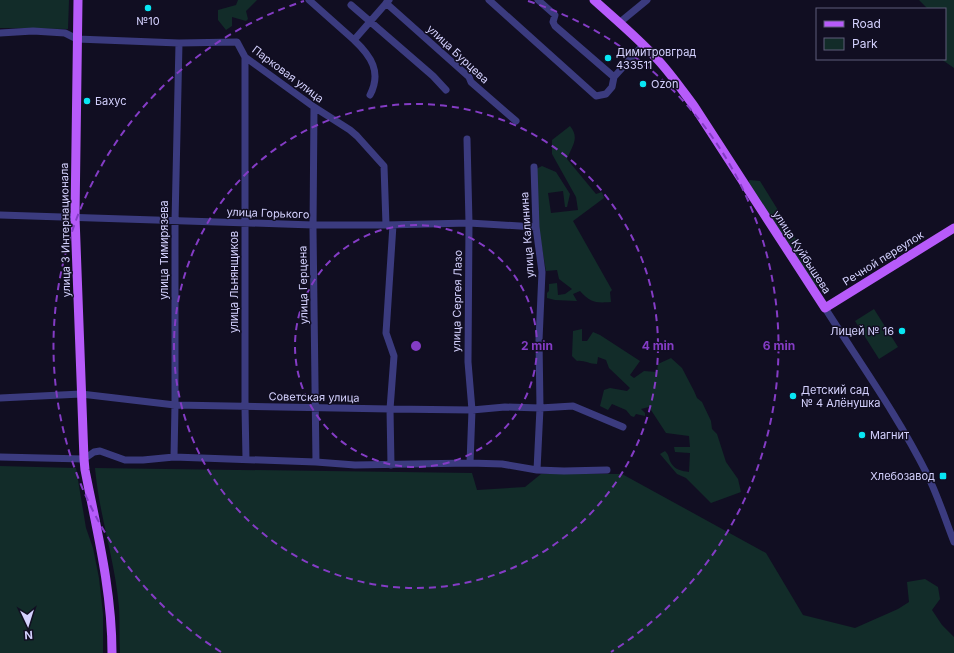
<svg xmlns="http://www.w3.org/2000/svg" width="954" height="653" font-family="Inter,sans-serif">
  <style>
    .green { fill: #122c29 }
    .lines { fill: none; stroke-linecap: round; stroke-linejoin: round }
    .minor { stroke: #3b3b7f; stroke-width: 7 }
    .major { stroke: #b75bfa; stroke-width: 9 }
    .ring { fill: none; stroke: #843cc5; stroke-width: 2; stroke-dasharray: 7 5 }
    .poi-dot { fill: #08e6f3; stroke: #110e22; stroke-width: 1.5 }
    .labels { text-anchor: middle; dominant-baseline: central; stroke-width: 3; stroke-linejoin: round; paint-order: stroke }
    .poi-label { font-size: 11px; fill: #d4d1fe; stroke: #110e22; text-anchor: start }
    .street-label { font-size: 11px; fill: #d4d1fe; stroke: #110e22 }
    .centre { fill: #843cc5; stroke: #110e22; stroke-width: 2 }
    .ring-label { font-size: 12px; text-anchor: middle; font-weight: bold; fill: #843cc5; stroke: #110e22; stroke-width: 3; stroke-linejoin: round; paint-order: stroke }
  </style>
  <rect width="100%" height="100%" fill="#110e22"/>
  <!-- green -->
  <path class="green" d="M0,0H69L68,29L0,28Z
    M238,0H257L246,11L248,19L246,21L232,17V26L226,30L218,20V10L236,5Z
    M919,0H954V68L941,59H945V9H928Z
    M570,126C580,138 572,146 567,159L596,194L602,192L604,198L573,221L612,290L610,292L611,302C596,303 591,303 580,291L573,294L577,301L555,300L547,298V293L549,291V284L557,283L558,295L565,294L572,289L559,279L557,270L546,271L538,225L536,169L542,166L556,172L570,194L567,207H565L563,191L548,193L551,213L578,210L576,197L552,154V140Z
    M749,180L760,181L820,278L822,284L815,287L748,185Z
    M874,309L898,347L879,359L855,321Z
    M582,329V341H587L593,332L600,335L640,361L630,375L634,378L644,371L657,372L658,364L671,358L682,368L694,391L697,398L702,402L711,421L712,429L717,434L726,462L738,479L741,492L711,503L686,478L677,474L660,454L665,451C670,456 668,458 671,463C675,470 682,471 689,472L690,453L675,452L674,447H690L689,436L666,433L649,407L641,409L645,413V416L636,414L634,417L631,416L626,410L612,404L608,410L600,406L604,390L610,388L627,391L630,388L609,368L606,360L598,357L597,364C589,364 584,360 577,361L572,356L573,331Z
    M0,466L76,468L86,528L93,548L99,578L103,614V653H0Z
    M95,468L472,473L477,490L525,487L541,474H622L766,553L803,615L855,628L898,609L909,602L907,582L925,579L938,587L940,599L932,610L942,625L954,637V653H120C119,638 120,622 119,607C115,560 99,515 95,468Z"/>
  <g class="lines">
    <!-- minor -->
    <path class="minor" d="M309,0L354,40L389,0
      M489,0L596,96L606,94L612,87L614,77L643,45
      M538,0L555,15L553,22L555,26L614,77
      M386,3L469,77L471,82L516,121
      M351,5L433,76L446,90
      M619,23L647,0
      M0,33L33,31L65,33L77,39L179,43L237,42L245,57L314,107L350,130L357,136L384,166L386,225
      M354,40C371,56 382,72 370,95
      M245,57V407L246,459
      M314,107L313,229L316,462
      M467,139L469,223L468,362L472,410L470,463
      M534,167L536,227L542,272L539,340L540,408L537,470
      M0,215L313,225H386L469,223L536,227
      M825,308C860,363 898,416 927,474C938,496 945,519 954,542
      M0,398L81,394L175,405L390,409L472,410L505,407L540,408L573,406L623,427
      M0,457L84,459L94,452L100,451L125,460H143L174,457L316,462L355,465L470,463L502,464L537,470L564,471L607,470
      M174,457L175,405V221L179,43
      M391,465L390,409L394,356L386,333L393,225"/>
    <!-- major -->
    <path class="major" d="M78,0L75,217L84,459L85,470C97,531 112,591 112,653
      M594,0C615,19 638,38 658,60C671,74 682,90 694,106L825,308L954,228"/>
  </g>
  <!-- distance rings -->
  <g class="ring">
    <circle cx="416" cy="346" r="121"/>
    <circle cx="416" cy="346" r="242"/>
    <path d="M221 652A363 363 0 0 1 304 1M528 1A363 363 0 0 1 611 652"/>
  </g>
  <!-- markers -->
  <g class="poi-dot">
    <circle cx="148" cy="8" r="4"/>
    <circle cx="608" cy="58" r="4"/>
    <circle cx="643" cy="84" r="4"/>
    <circle cx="87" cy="101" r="4"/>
    <circle cx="902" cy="331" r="4"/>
    <circle cx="793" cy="396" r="4"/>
    <circle cx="862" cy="435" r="4"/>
    <rect x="939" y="472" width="8" height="8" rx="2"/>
  </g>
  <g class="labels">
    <!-- poi labels -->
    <g class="poi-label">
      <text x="148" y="21" text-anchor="middle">№10</text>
      <text x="616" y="52">Димитровград<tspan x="616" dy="13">433511</tspan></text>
      <text x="651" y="84">Ozon</text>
      <text x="95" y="101">Бахус</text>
      <text x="894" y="331" text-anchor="end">Лицей № 16</text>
      <text x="801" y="390">Детский сад<tspan x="801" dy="13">№ 4 Алёнушка</tspan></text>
      <text x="870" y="435">Магнит</text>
      <text x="935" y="476" text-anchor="end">Хлебозавод</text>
    </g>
    <!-- street labels -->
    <g class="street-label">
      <text transform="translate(458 54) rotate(43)">улица Бурцева</text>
      <text transform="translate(288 74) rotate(37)">Парковая улица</text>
      <text transform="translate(268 213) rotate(2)">улица Горького</text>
      <text transform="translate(65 230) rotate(-91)">улица 3 Интернационала</text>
      <text transform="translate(527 235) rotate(-94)">улица Калинина</text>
      <text transform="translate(164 250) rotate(-90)">улица Тимирязева</text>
      <text transform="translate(802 252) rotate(57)">улица Куйбышева</text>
      <text transform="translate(883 258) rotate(-32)">Речной переулок</text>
      <text transform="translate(234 282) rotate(-90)">улица Льнянщиков</text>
      <text transform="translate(303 285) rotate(-91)">улица Герцена</text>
      <text transform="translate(457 301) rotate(-89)">улица Сергея Лазо</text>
      <text transform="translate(314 397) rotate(1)">Советская улица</text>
    </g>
  </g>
  <circle cx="416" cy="346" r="6" class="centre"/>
  <g class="ring-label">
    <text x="537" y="350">2 min</text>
    <text x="658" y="350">4 min</text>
    <text x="779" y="350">6 min</text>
  </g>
  <!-- legend -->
  <rect x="816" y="8" width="130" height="52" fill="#110e22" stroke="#5f5c7a"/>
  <rect x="824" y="21" width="20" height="6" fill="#b75bfa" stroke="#5f5c7a"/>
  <text x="852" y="28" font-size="12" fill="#d4d1fe">Road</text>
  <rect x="824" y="38" width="20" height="12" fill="#122c29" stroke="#5f5c7a"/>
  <text x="852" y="48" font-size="12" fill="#d4d1fe">Park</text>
  <!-- north arrow -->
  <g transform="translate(28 625) rotate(176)" stroke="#110e22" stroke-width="3" paint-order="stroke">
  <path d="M0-3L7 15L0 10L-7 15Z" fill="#d4d1fe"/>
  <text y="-6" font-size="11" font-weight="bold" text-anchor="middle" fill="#d4d1fe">N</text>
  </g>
</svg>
